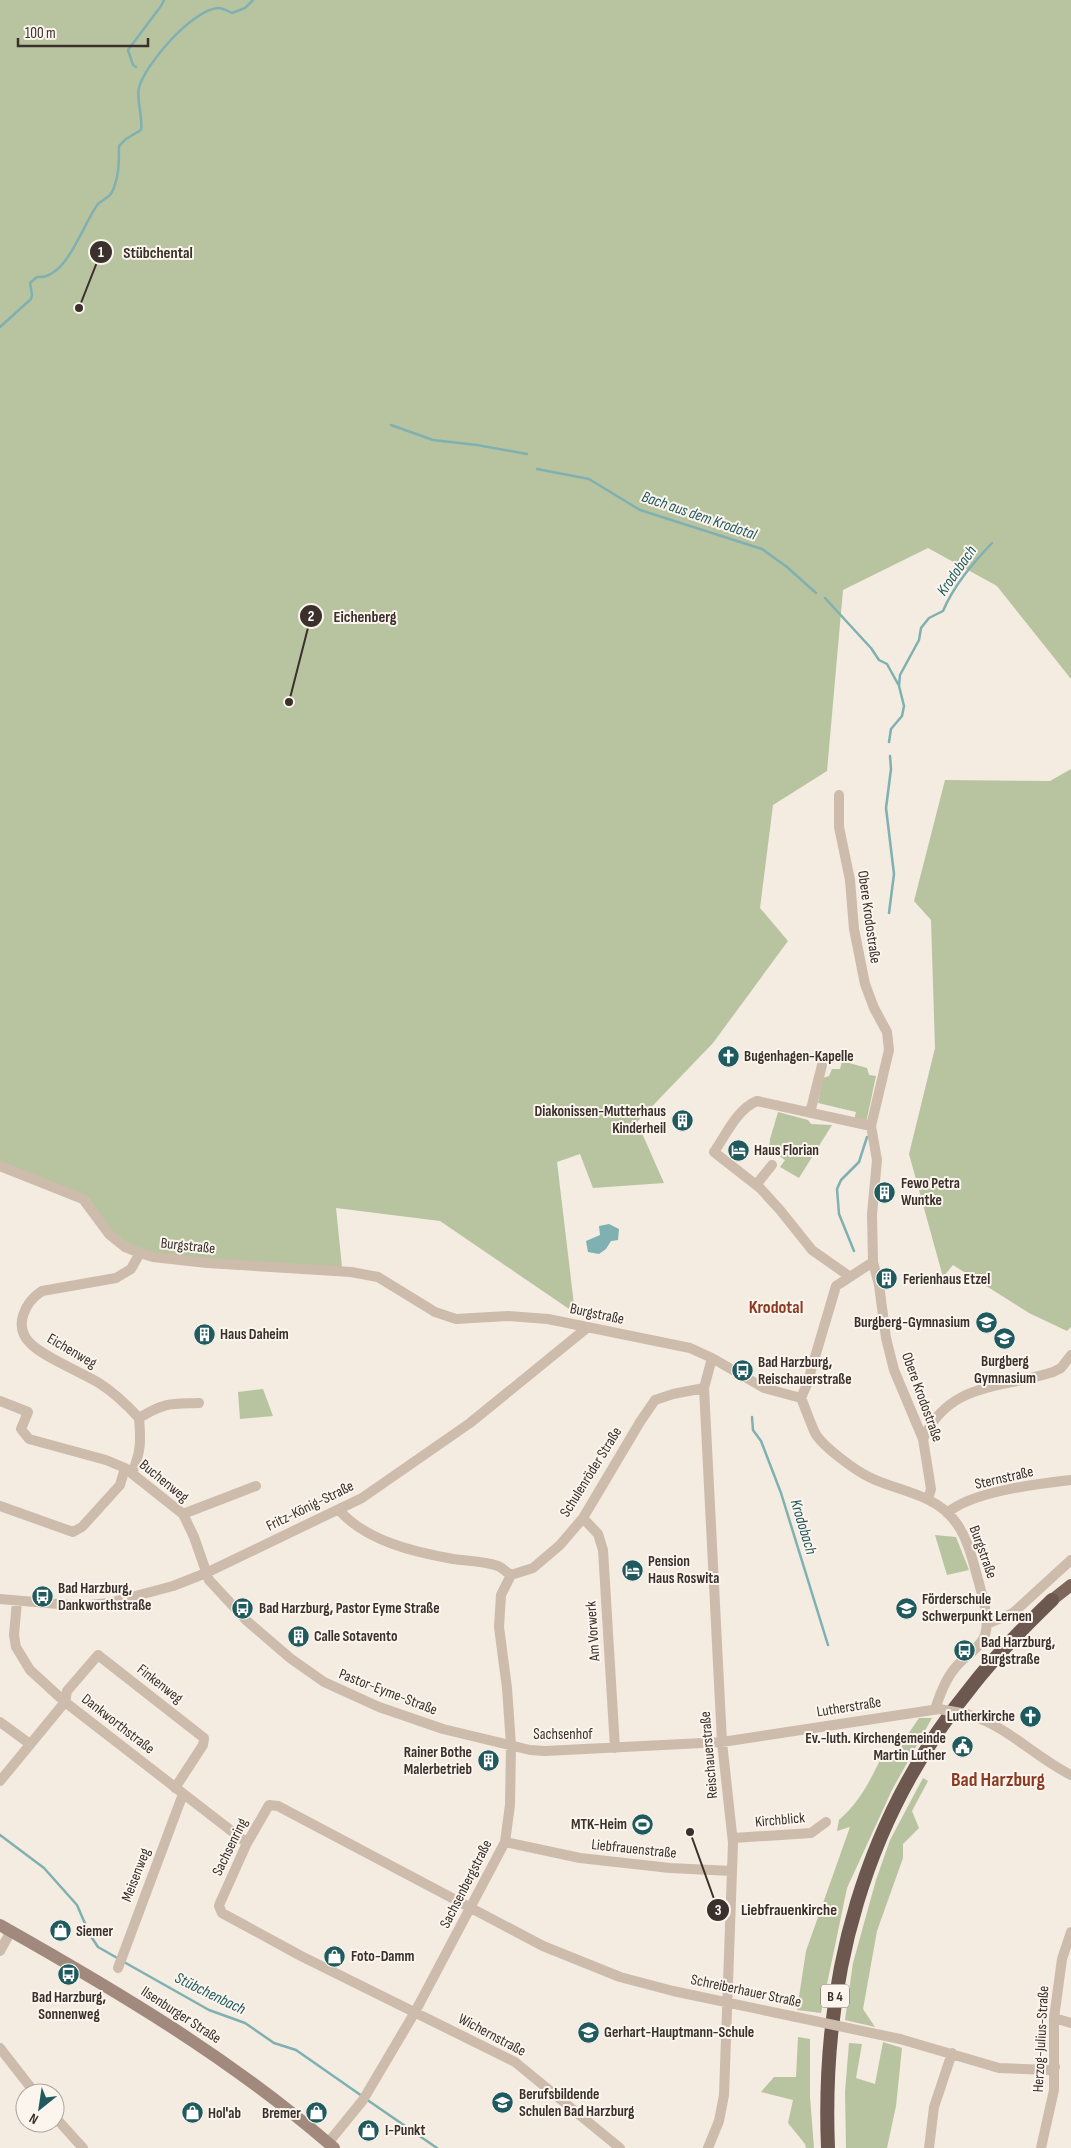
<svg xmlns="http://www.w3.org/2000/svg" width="1071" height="2148" font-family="'Sofia Sans Condensed',sans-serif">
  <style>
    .green { fill: #b8c4a0 }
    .water { fill: #7fb0b2 }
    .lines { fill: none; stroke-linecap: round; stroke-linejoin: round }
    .stream { stroke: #7fb0b2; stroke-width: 2.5 }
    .minor { stroke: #cdbbac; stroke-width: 10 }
    .secondary { stroke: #a18a7d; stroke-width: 12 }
    .primary { stroke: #7d675c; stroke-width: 12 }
    .trunk { stroke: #6c584f; stroke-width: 14 }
    .minor-bridge { stroke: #cdbbac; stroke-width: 10 }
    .labels { text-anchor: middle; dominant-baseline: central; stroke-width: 4; stroke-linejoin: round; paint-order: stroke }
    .shield { fill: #fbf5ee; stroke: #756b66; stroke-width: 1 }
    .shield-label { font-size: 14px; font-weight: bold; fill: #3b302b }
    .street-label { font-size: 15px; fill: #3b302b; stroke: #fbf5ee }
    .poi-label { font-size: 15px; font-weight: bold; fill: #3b302b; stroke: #fbf5ee; text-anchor: start }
    .water-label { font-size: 16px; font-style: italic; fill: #1f5a5e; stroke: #fbf5ee }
    .quarter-label { font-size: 18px; font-weight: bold; fill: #8c3b22; stroke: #fbf5ee }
    .district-label { font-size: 20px; font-weight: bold; fill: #8c3b22; stroke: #fbf5ee }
    .leader { fill: none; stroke: #3b302b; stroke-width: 2 }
    .callout-dot { fill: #3b302b; stroke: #fbf5ee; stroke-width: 2 }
    .mark-label { font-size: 15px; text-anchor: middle; font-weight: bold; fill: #fff }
    .callout-label { font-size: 16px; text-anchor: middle; font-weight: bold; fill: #3b302b; stroke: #fbf5ee; stroke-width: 4; stroke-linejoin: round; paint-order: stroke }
  </style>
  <rect width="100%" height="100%" fill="#f4ebe1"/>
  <!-- green -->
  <path class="green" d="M0,0H1071V679L997,586L928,548L843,590L827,771L773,805L760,908L788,941L713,1043L637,1122L664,1183L593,1188L580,1154L557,1162L575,1313L440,1221L336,1208L342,1267L161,1256L132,1246L112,1232L89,1199L0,1167Z
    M1071,769V1327L1067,1331L1029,1313L953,1265L943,1277L909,1154L935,1048L931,920L914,901L945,780L1050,781Z
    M842,1061L867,1068L869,1075L876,1076L866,1123L854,1120L856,1112L818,1103L823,1078L829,1076L832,1069H840Z
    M778,1112L808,1120L811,1124L832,1125L799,1178L780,1167L785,1160L769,1149L770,1139Z
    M263,1389L273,1416L240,1419L238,1392Z
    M935,1535L956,1537L969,1570L947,1575Z
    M919,1718H932L892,1790L847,1888L821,2013L797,2010L806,1951L850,1827L837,1831L839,1820C860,1802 871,1779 883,1754L896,1752Z
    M923,1778L928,1781L912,1811L919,1828L903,1844V1858L877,1931L863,2009L875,2027L845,2020L853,1963L876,1880L890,1840Z
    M798,2037L810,2039V2097L814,2148H806L805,2144L788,2123L793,2100L761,2092L774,2077H796Z
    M883,2042L902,2048L896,2106L887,2148H846L845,2092L849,2043L862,2044L856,2078L875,2084Z"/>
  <!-- water -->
  <path class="water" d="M609,1224L619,1229L618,1240L611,1241L606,1249L599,1254L588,1252L586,1241L600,1235L599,1226Z"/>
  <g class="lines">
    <!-- stream -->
    <path class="stream" d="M136,67L133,65L128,50L161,6L164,0
      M0,327L31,299L32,295L30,283L37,277C67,280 83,223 98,204C102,200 110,197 112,192C119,178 119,162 119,146L126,139L141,130C143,117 136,98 139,88C145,64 192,10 218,8C223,8 228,11 232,13L245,8L253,0
      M391,425L433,440L477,445L527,454
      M537,469L589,479L640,510L762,549L787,567L816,593
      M825,598L870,647
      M871,648L879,660L887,664L898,684
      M889,742L891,729L902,716L904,706L899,686L900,675L919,640L921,628L929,618L943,611C954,585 973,563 992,543
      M889,913L894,874L886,808L891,769L890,756
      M854,1251L839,1214L837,1189L841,1180L859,1162L867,1137
      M752,1417L753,1430L761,1441L781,1493L828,1645
      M0,1835L44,1868L77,1905L90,1935L98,1947L119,1959
      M124,1962L209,2010L245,2023L274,2043L296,2050L362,2096
      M366,2099L437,2148"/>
    <!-- minor -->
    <path class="minor" d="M839,795V827L850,880L854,929L865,984L874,1008L887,1032L889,1050L871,1126L877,1160L872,1214L873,1262L879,1285L886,1338L894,1370L923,1439L931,1489L928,1499
      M810,1113L822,1065
      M0,1166L83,1199L109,1234L125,1247L140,1253L153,1257L207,1263L351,1272L378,1277L435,1312L456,1319L508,1316L548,1319L690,1348L712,1358L764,1388L801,1398C806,1410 810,1422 815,1433C823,1447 856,1471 871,1478C898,1491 934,1494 954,1520C968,1537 973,1562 979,1583C983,1599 990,1619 985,1635C981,1648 963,1657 955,1668C945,1680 940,1695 935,1709
      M756,1185L772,1165
      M849,1276L812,1250L780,1210L760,1188L714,1152C726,1135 737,1109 757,1101L871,1126
      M801,1398L807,1384L836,1286L873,1262
      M0,1401L28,1412L21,1429L29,1439L106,1460L125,1468L183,1514L194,1537L209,1580L247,1621L290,1658L324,1682L379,1707L443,1729L530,1750L545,1751L722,1742L939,1709
      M139,1418C165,1402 170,1404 199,1403
      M923,1439C950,1381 1001,1389 1053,1372L1061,1368L1071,1355
      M132,1473C141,1452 141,1441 139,1418C127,1405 115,1393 99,1383C81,1372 43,1357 30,1343C13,1326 25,1302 42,1291L116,1278L131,1269L140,1253
      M0,1506L73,1532L82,1527L120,1485L125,1468
      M339,1510C366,1541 414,1552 453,1559C467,1561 485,1561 498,1566C503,1568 507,1573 511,1575L533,1568L560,1545L583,1518L640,1422L655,1400L673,1394L704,1388
      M947,1513C973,1491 1037,1484 1071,1480
      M183,1514L256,1486
      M583,1518L598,1534L603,1550L615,1748
      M0,1599L81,1606L109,1603L173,1586L206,1573L362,1498L470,1423L588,1327
      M17,1601L14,1635L16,1647L30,1670L65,1702L247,1843
      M987,1624L1013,1613L1071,1560
      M967,1714C1006,1725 1035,1757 1071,1775
      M0,1722L30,1744
      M0,1781L65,1702L67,1691L98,1655L204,1738L203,1745L175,1788
      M733,1838L811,1833L826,1822
      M505,1842L580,1858L670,1868L732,1871
      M0,1951L11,1931
      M118,1968L183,1794
      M1054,2018L1071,2023
      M900,2039L999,2068L1049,2070L1055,2067
      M0,2048L35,2093
      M55,2117L83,2148
      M328,2143L363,2100L415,2012L505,1842L510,1805L511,1745L507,1688L499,1627L501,1595L511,1575
      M620,2148L515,2062L301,1956L222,1913L219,1906L220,1903L247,1843L269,1805L278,1806L543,1946L620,1977L673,1991L796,2017
      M708,2148L719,2121L724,2095L733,1843L722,1742L704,1388L712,1358
      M929,2148L934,2107L952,2053
      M1041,2148L1054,2090V2018L1062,1959L1071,1932"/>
    <!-- secondary -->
    <path class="secondary" d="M0,1925C117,1991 232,2059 334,2148"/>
    <!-- primary -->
    <path class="primary" d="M1052,1600L1071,1585"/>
    <!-- trunk -->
    <path class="trunk" d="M828,2148C821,1979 864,1818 972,1686C996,1655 1024,1627 1052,1600"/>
    <!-- minor-bridge -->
    <path class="minor-bridge" d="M939,1709L967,1714
      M796,2017L900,2039"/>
  </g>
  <!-- icons -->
  <defs>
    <symbol id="church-disc" viewBox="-11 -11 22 22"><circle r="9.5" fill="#1f5a5e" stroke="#fbf5ee"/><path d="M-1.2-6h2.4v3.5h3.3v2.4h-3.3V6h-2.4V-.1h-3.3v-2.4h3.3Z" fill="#fff"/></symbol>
    <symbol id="building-disc" viewBox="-11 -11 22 22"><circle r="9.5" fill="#1f5a5e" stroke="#fbf5ee"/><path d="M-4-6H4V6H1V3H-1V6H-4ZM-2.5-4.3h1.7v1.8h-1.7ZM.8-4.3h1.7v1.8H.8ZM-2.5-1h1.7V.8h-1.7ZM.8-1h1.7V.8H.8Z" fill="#fff"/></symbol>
    <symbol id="hotel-disc" viewBox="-11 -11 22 22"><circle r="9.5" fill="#1f5a5e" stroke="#fbf5ee"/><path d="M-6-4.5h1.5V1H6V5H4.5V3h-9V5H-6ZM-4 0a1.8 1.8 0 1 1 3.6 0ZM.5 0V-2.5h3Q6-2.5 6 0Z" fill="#fff"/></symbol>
    <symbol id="school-disc" viewBox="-11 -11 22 22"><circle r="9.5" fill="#1f5a5e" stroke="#fbf5ee"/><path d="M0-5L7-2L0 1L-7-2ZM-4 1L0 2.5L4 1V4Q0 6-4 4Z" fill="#fff"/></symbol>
    <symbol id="bus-disc" viewBox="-11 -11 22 22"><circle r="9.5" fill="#1f5a5e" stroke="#fbf5ee"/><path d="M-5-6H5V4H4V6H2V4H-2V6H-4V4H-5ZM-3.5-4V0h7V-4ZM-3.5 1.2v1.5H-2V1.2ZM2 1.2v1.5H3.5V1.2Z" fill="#fff"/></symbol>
    <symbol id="civic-disc" viewBox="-11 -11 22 22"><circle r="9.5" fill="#1f5a5e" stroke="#fbf5ee"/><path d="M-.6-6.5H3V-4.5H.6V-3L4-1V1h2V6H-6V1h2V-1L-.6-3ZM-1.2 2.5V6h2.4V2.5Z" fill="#fff"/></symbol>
    <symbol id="stadium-disc" viewBox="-11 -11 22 22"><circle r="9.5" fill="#1f5a5e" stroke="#fbf5ee"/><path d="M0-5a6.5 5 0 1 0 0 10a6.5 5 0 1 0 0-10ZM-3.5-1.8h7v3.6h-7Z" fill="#fff"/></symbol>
    <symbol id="shop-disc" viewBox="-11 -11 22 22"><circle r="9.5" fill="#1f5a5e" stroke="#fbf5ee"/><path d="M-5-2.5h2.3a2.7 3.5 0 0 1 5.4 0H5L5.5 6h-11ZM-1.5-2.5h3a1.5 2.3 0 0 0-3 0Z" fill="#fff"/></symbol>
  </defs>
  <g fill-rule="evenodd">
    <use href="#church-disc" x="716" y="1044" width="25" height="25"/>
    <use href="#building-disc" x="670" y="1108" width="25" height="25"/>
    <use href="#hotel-disc" x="726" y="1138" width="25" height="25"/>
    <use href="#building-disc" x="872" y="1180" width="25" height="25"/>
    <use href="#building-disc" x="874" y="1266" width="25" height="25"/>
    <use href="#school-disc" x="974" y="1310" width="25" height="25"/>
    <use href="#building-disc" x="192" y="1322" width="25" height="25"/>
    <use href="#school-disc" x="992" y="1326" width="25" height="25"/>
    <use href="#bus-disc" x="730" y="1358" width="25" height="25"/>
    <use href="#hotel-disc" x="620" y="1558" width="25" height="25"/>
    <use href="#bus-disc" x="30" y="1584" width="25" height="25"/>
    <use href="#bus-disc" x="230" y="1596" width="25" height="25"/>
    <use href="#school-disc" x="894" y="1596" width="25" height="25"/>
    <use href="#building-disc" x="286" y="1624" width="25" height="25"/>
    <use href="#bus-disc" x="952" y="1638" width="25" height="25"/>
    <use href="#church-disc" x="1018" y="1704" width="25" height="25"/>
    <use href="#civic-disc" x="950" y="1734" width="25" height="25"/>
    <use href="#building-disc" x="476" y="1748" width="25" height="25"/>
    <use href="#stadium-disc" x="630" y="1812" width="25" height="25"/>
    <use href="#shop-disc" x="48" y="1918" width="25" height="25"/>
    <use href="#shop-disc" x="322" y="1944" width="25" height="25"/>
    <use href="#bus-disc" x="56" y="1962" width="25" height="25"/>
    <use href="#school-disc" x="576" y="2020" width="25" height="25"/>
    <use href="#school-disc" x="490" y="2090" width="25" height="25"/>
    <use href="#shop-disc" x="180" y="2100" width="25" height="25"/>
    <use href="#shop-disc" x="304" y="2100" width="25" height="25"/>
    <use href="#shop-disc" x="356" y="2118" width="25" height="25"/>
  </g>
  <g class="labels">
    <!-- shield labels -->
    <rect class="shield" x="821" y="1984.5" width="28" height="23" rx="4"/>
    <g class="shield-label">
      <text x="835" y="1996">B 4</text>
    </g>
    <!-- street labels -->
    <g class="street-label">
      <text transform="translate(869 917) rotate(82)">Obere Krodostraße</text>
      <text transform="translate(188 1246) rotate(6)">Burgstraße</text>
      <text transform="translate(597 1314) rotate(12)">Burgstraße</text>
      <text transform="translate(72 1351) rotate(30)">Eichenweg</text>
      <text transform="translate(922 1397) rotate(70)">Obere Krodostraße</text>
      <text transform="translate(591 1472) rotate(-58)">Schulenröder Straße</text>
      <text transform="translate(1004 1478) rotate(-13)">Sternstraße</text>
      <text transform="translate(164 1481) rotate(39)">Buchenweg</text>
      <text transform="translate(310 1506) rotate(-26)">Fritz-König-Straße</text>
      <text transform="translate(983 1552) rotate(70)">Burgstraße</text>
      <text transform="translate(593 1631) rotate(-94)">Am Vorwerk</text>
      <text transform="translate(160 1684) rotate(38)">Finkenweg</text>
      <text transform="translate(388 1692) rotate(21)">Pastor-Eyme-Straße</text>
      <text transform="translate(849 1707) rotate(-9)">Lutherstraße</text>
      <text transform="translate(118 1724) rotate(38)">Dankworthstraße</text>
      <text x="563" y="1734">Sachsenhof</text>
      <text transform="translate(709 1755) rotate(-95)">Reischauerstraße</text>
      <text transform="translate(780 1820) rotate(-5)">Kirchblick</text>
      <text transform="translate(230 1847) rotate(-64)">Sachsenring</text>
      <text transform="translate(634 1849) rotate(6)">Liebfrauenstraße</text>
      <text transform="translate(136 1875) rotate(-69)">Meisenweg</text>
      <text transform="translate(466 1884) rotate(-63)">Sachsenbergstraße</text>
      <text transform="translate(746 1991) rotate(12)">Schreiberhauer Straße</text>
      <text transform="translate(181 2015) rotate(33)">Ilsenburger Straße</text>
      <text transform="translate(492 2035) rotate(28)">Wichernstraße</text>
      <text transform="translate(1041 2039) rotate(-87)">Herzog-Julius-Straße</text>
    </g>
    <!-- poi labels -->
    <g class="poi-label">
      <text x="744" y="1056">Bugenhagen-Kapelle</text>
      <text x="666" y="1111" text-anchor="end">Diakonissen-Mutterhaus<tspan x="666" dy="17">Kinderheil</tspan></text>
      <text x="754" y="1150">Haus Florian</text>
      <text x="901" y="1183">Fewo Petra<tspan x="901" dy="17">Wuntke</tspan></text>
      <text x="903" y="1279">Ferienhaus Etzel</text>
      <text x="970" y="1322" text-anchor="end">Burgberg-Gymnasium</text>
      <text x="220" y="1334">Haus Daheim</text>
      <text x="1005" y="1361" text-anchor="middle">Burgberg<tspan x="1005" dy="17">Gymnasium</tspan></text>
      <text x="758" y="1362">Bad Harzburg,<tspan x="758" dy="17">Reischauerstraße</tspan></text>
      <text x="648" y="1561">Pension<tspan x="648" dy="17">Haus Roswita</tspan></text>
      <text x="58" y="1588">Bad Harzburg,<tspan x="58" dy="17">Dankworthstraße</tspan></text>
      <text x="922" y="1599">Förderschule<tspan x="922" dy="17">Schwerpunkt Lernen</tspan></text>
      <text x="259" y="1608">Bad Harzburg, Pastor Eyme Straße</text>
      <text x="314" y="1636">Calle Sotavento</text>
      <text x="981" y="1642">Bad Harzburg,<tspan x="981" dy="17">Burgstraße</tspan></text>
      <text x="1015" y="1716" text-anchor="end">Lutherkirche</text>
      <text x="946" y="1738" text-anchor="end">Ev.-luth. Kirchengemeinde<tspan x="946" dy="17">Martin Luther</tspan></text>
      <text x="472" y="1752" text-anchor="end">Rainer Bothe<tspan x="472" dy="17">Malerbetrieb</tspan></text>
      <text x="627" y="1824" text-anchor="end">MTK-Heim</text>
      <text x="76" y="1931">Siemer</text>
      <text x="351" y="1956">Foto-Damm</text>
      <text x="69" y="1997" text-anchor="middle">Bad Harzburg,<tspan x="69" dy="17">Sonnenweg</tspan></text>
      <text x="604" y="2032">Gerhart-Hauptmann-Schule</text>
      <text x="519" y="2094">Berufsbildende<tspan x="519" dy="17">Schulen Bad Harzburg</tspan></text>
      <text x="208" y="2113">Hol'ab</text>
      <text x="301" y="2113" text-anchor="end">Bremer</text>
      <text x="385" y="2130">I-Punkt</text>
    </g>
    <!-- water labels -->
    <g class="water-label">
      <text transform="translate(699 516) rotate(19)">Bach aus dem Krodotal</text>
      <text transform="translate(957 571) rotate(-55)">Krodobach</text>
      <text transform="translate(803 1527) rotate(73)">Krodobach</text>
      <text transform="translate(210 1994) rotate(26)">Stübchenbach</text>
    </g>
    <!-- quarter labels -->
    <g class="quarter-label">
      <text x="776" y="1307">Krodotal</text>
    </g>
    <!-- district labels -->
    <g class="district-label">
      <text x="998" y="1780">Bad Harzburg</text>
    </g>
  </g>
  <!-- callouts -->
  <path class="leader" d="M79 308L101 252M289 702L311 616M690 1832L718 1910"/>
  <g class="callout-dot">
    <circle cx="79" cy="308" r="5"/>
    <circle cx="289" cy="702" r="5"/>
    <circle cx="690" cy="1832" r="5"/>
    <circle cx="101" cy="252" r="12"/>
    <circle cx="311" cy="616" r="12"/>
    <circle cx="718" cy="1910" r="12"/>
  </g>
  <g class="mark-label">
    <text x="101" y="257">1</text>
    <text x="311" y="621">2</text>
    <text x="718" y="1915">3</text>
  </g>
  <g class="callout-label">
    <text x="158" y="258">Stübchental</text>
    <text x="365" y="622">Eichenberg</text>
    <text x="789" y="1915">Liebfrauenkirche</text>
  </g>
  <!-- north arrow -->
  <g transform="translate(40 2108) rotate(210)"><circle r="24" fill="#fbf5ee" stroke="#aea6a0"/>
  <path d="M0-4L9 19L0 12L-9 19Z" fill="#1f5a5e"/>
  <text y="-8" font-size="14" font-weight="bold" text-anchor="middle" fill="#3b302b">N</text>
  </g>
  <!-- scale -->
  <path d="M18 38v8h130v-8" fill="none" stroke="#3b302b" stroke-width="2.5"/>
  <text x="25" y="38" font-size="15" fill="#3b302b" stroke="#fbf5ee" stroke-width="4" paint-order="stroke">100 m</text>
</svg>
